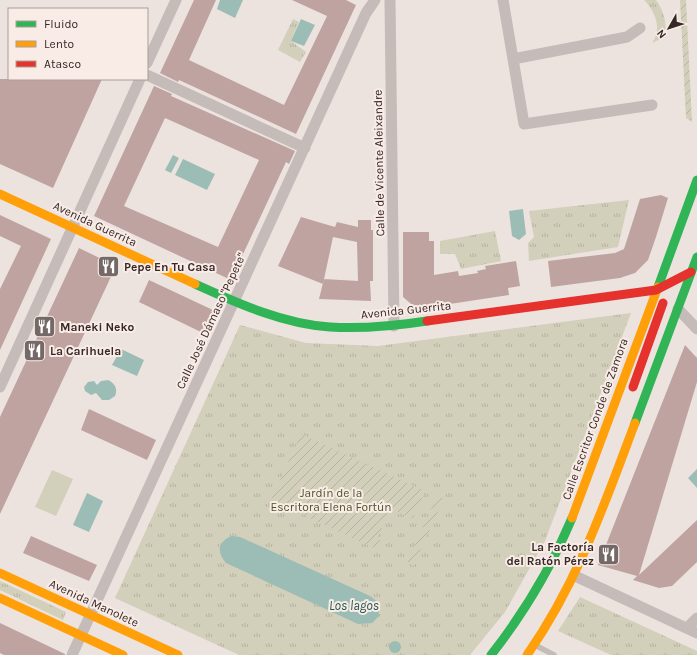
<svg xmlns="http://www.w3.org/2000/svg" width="697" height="655" font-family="Karla,sans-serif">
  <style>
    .grass { fill: url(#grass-tufts) }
    .garden { fill: url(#garden-furrows) }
    .pitch { fill: #d2cfba }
    .water { fill: #9cbdb5 }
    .building { fill: #bfa3a1; fill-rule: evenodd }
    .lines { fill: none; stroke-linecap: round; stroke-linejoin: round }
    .lane { stroke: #c5bbb9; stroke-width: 5.5 }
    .street { stroke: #c5bbb9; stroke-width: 11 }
    .fast { stroke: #30b455; stroke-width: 9 }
    .slow { stroke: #ff9f0a; stroke-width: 9 }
    .jam { stroke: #e5322d; stroke-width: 9 }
    .labels { text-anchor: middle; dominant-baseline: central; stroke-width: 4; stroke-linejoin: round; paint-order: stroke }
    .street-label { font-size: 12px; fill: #352827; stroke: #f9ece6 }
    .poi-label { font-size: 12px; font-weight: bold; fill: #352827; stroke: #f9ece6; text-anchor: start }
    .park-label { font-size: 12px; fill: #4e532c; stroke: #f9ece6 }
    .water-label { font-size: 13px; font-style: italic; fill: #1e554c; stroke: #f9ece6 }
  </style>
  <defs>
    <pattern id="grass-tufts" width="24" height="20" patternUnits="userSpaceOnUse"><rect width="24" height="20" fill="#d2cfba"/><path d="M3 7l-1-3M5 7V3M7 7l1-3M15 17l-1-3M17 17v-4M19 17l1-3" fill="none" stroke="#b5b2a0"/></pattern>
    <pattern id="garden-furrows" width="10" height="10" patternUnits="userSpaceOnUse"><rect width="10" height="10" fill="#d2cfba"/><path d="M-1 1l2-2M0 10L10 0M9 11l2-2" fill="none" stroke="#b5b2a0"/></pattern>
  </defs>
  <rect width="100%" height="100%" fill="#ece3df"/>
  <!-- grass -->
  <path class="grass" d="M644,0H656C664,11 667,23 665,37L652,43C662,29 656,12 644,0Z
    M293,19L299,22L291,41L306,52L300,62L278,50Z
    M629,200L618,247L529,261L528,243L534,237L529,211Z
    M495,231L501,261L461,269L455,254H440V241Z
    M631,313L545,541L505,612L470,655H239L115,598L240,325L306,343L378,346Z
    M0,581L66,612L63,620L0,590Z
    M580,597L697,651V655H611L558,631Z"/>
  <!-- garden -->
  <path class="garden" d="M680,0H686L692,122L686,118Z
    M301,434L425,491L413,519L391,509L377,538L380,540L376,549L271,500Z
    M437,496L444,499L413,566L407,562Z"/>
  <!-- pitch -->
  <path class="pitch" d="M52,470L73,479L56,516L35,507Z"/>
  <!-- water -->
  <path class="water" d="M220,0H243L235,18L217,9Z
    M301,19L315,25L304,46L291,41Z
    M173,155L179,158L171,173L165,170Z
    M183,159L215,174L207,190L175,175Z
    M523,209L526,234L519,240L512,236L509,211Z
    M121,349L144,360L137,376L112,365Z
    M108,380C115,383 118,389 115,396L109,400H102L96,393L91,395L85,391L84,387L88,382L94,381L97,385L101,381Z
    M697,469V488L688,478Z
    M87,493L103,501L89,532L73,525Z
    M231,536L240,537L370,596L378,602L379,616L372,623L358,624L226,563C217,552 217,543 231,536Z
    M389 647a6 6 0 1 1 12 0a6 6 0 1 1-12 0Z"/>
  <!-- building -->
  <path class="building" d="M194,0H216L189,60L284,105L327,16L292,0H346L356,5L296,134L179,80L178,82L160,73Z
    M0,79H102L53,188L0,164Z
    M154,86L172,94L171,96L295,151L289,164L286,162L231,280L94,216ZM165,118L259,160L218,247L124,206Z
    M661,195L668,198L656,237L648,260L635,273L620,278L551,287L548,261L615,253L624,249L640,199Z
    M0,215L51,239L0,350V289L21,246L0,236Z
    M301,217L335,227L337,222L358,227V220H371V230H373V281H370L371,301L319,299L324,279L358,281L357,242L333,237L323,284L278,266Z
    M403,232H429V241H434V275L458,271L459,276L478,273L477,271L486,269L485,266L516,261L520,286L508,288L509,295L417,309L403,297Z
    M79,248L116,266L0,514V417Z
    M149,280L215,311L205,334L139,302Z
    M685,345L697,358V382L639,575L697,520V562L672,586L659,588L633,580L637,576L598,565Z
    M89,409L156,440L147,460L81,430Z
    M31,536L97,565L89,581L23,553Z
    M0,623L65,654V655H4L0,653Z"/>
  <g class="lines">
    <!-- lane -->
    <path class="lane" d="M535,645L554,655"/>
    <!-- street -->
    <path class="street" d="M390,0L394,326
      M503,0L524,124L652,105
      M513,59L627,37L640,28
      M147,63L176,0
      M147,75L305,148
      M678,309L697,329
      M0,387L140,79
      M575,576L697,633
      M687,628L697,618
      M72,655L366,13L375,0"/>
    <!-- fast -->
    <path class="fast" d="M195,284C237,303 283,324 330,327C363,329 395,326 427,321
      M658,287L697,180
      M635,423L697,257
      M491,655C524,613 551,568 572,518"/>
    <!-- slow -->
    <path class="slow" d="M0,194L195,284
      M572,518L658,287
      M0,573L178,655
      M0,598L123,655
      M527,655C578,582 604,505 635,423"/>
    <!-- jam -->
    <path class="jam" d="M427,321L656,290L691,272
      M633,387L663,303"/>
  </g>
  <!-- icons -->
  <defs>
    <symbol id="restaurant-square" viewBox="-11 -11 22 22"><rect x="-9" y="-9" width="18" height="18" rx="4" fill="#756967" stroke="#f9ece6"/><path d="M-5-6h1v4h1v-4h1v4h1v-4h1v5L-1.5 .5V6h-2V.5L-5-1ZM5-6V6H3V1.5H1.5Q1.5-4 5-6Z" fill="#fff"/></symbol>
  </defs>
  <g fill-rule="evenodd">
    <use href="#restaurant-square" x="96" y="254" width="25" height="25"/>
    <use href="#restaurant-square" x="32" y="314" width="25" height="25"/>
    <use href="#restaurant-square" x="22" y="338" width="25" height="25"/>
    <use href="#restaurant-square" x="596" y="542" width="25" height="25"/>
  </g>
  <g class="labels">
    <!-- street labels -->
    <g class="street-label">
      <text transform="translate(379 163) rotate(-91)">Calle de Vicente Aleixandre</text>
      <text transform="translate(95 224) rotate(25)">Avenida Guerrita</text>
      <text transform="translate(406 310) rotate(-6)">Avenida Guerrita</text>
      <text transform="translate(211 321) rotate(-65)">Calle José Dámaso "Pepete"</text>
      <text transform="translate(595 419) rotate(-70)">Calle Escritor Conde de Zamora</text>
      <text transform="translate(94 603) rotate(25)">Avenida Manolete</text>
    </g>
    <!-- poi labels -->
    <g class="poi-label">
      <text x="124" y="267">Pepe En Tu Casa</text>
      <text x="60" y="327">Maneki Neko</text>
      <text x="50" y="351">La Carihuela</text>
      <text x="594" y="547" text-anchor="end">La Factoría<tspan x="594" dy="14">del Ratón Pérez</tspan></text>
    </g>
    <!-- park labels -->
    <g class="park-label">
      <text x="331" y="493">Jardín de la<tspan x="331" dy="14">Escritora Elena Fortún</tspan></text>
    </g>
    <!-- water labels -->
    <g class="water-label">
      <text x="354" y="605">Los lagos</text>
    </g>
  </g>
  <!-- legend -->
  <rect x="8" y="8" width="140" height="72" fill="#f9ece6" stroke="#ab9e9a"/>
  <rect x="16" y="21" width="20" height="6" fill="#30b455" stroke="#ab9e9a"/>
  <text x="44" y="28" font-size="12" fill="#352827">Fluido</text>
  <rect x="16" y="41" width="20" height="6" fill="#ff9f0a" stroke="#ab9e9a"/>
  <text x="44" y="48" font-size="12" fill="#352827">Lento</text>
  <rect x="16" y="61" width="20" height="6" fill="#e5322d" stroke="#ab9e9a"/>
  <text x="44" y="68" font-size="12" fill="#352827">Atasco</text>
  <!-- north arrow -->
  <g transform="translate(669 28) rotate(231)" stroke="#f9ece6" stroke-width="3" paint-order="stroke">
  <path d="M0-3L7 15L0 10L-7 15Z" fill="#352827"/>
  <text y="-6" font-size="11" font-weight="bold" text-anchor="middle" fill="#352827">N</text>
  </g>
</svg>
